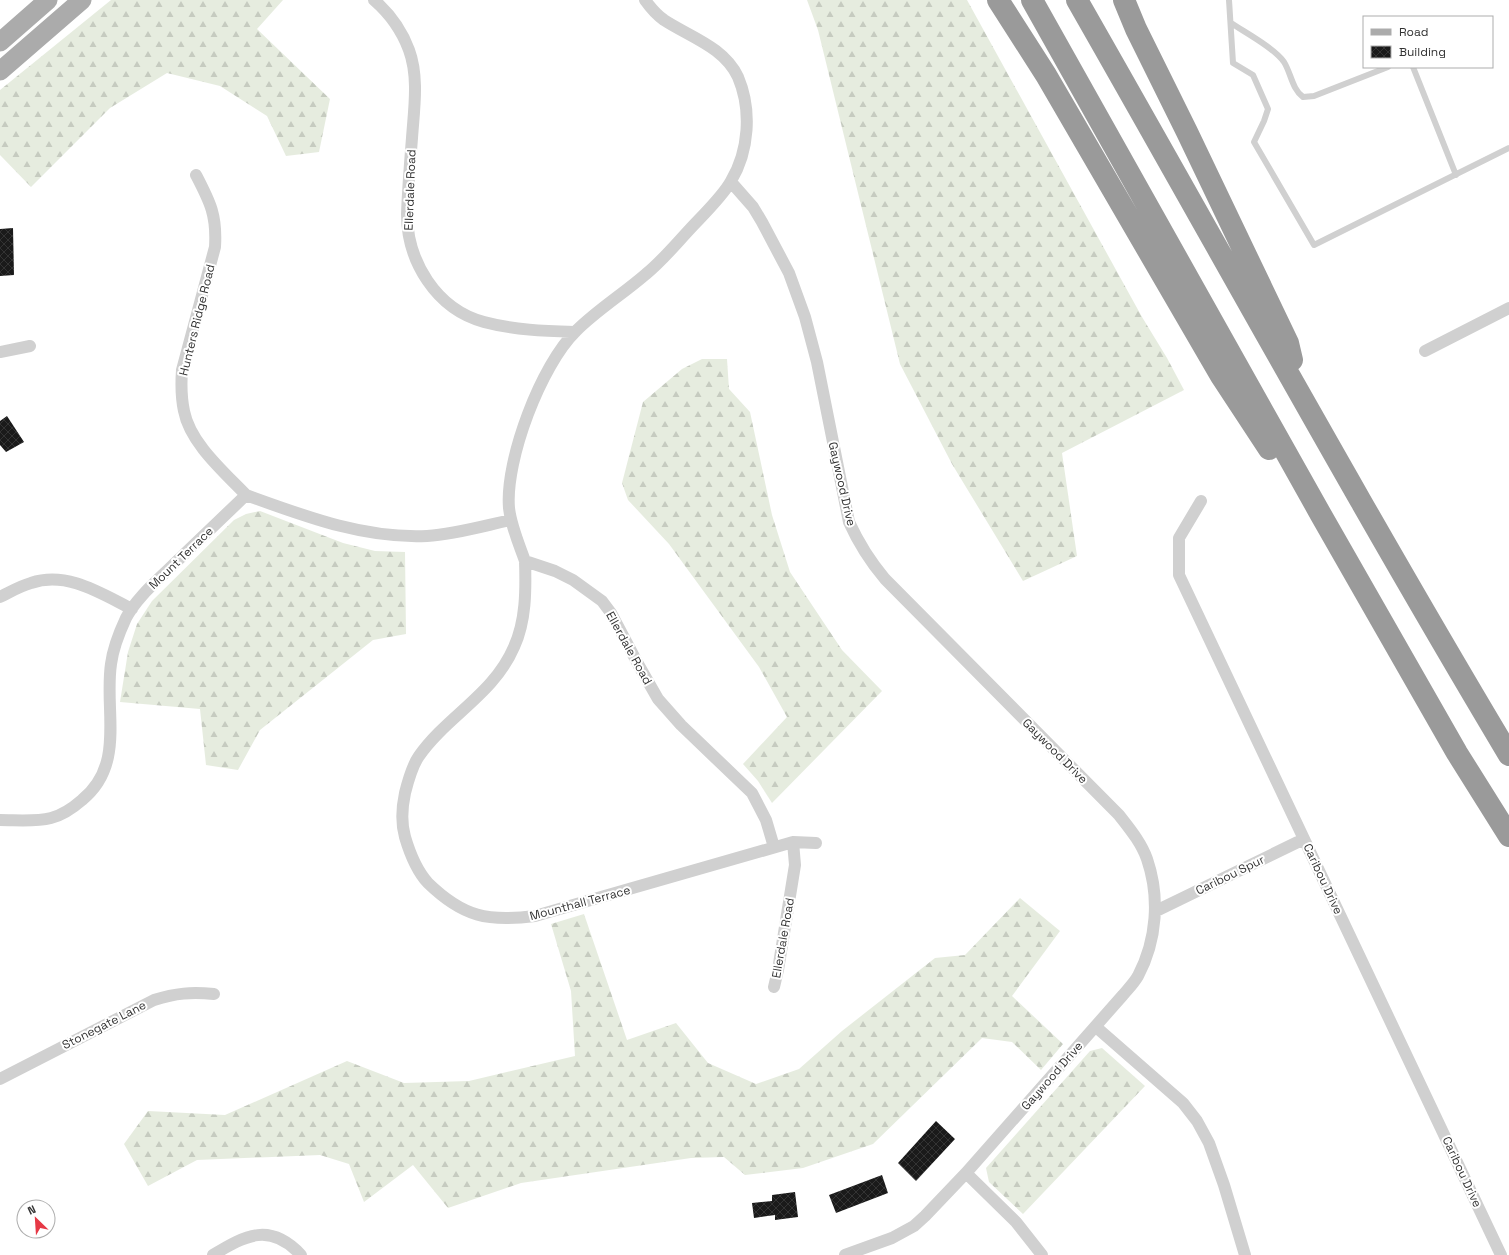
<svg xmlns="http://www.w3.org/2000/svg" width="1509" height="1255" font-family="'Space Grotesk',sans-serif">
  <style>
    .forest { fill: url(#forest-firs) }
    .building { fill: url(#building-cross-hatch) }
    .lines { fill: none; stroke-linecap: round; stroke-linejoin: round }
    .service { stroke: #d0d0d0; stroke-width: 6 }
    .minor { stroke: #d0d0d0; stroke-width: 12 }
    .primary { stroke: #ababab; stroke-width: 19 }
    .motorway { stroke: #9a9a9a; stroke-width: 22 }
    .labels { text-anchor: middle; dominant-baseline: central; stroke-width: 4; stroke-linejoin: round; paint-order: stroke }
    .street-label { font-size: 12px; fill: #333; stroke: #fff }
  </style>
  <defs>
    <pattern id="forest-firs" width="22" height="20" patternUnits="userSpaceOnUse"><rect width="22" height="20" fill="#e6ecdf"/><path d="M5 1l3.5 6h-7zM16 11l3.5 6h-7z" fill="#c6cbc0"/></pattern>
    <pattern id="building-cross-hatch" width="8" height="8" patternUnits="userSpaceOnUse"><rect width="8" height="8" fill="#1a1a1a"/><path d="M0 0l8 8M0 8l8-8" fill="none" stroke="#333"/></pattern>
  </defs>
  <rect width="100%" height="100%" fill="#fff"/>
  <!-- forest -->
  <path class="forest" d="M111,0H283L257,29L330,99L319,152L286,156L267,116L220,86L167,73L110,108L31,187L0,155V90Z
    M807,0H967L1142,317L1167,358L1184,390L1062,453L1077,556L1023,581L952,464L900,364L818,30Z
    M702,359H727L729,389L750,412L772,515L790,572L842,650L882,691L772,803L758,781L743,764L787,717L759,667L669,544L628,500L622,483L643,402L682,369Z
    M260,511L343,543L375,551L405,552L406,634L373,640L260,730L238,770L206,765L200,709L120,702L128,652L137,624L152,601L234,520L246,514Z
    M1020,898L1060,931L1012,996L1063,1044L1041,1070L1012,1042L982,1038L873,1144L803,1168L745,1175L724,1157L691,1158L521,1183L448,1208L413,1165L364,1202L349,1164L320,1155L197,1160L148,1186L124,1144L148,1111L225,1115L347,1061L404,1083L469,1081L575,1056L571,991L551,924L584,914L627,1040L676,1023L708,1063L756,1084L799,1069L842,1031L935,958L965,955Z
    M1102,1048L1145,1086L1023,1214L989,1182L986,1168L1090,1051Z"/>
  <!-- building -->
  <path class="building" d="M13,228L14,275L0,276V229Z
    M7,416L24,442L6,452L0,445V421Z
    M936,1121L955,1139L916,1181L898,1163Z
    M882,1175L888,1193L836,1213L829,1195Z
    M795,1192L798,1217L775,1220V1215L754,1218L752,1203L772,1201V1195Z"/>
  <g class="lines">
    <!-- service -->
    <path class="service" d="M1229,0L1233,63L1253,75L1268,109L1264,121L1254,142L1314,245L1509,148
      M1231,23C1246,33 1274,48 1284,62C1291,73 1292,89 1303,97L1314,96L1388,67
      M1413,67L1456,175"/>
    <!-- minor -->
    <path class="minor" d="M374,0C389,13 402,31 409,50C419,77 414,109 412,138C410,163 408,188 407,214C407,261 436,309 484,322C514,330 545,331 575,332
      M645,0C650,7 657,15 664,20C690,37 724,47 738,77C752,110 749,151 731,181C723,196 702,216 690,229C676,244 662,261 646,274C623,294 597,310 576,331C541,365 505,460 509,508C511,526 519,544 525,561L555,571L573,580L602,601L611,613L638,664L658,699L681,725L752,793L766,820L774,847
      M196,175C210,202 217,215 215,247L182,370C181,384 181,397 184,411C190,443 224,472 246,495
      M731,182L753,207L762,222L789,273L805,317L817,362L849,522C859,544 869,560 885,579L1119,815C1129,828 1141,842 1147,859C1160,897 1157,940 1138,976C1134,983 1128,989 1123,995L966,1173L925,1216L914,1226L892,1238L845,1255
      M1425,351L1509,308
      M0,352L30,346
      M1201,501L1179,538V575L1501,1255
      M525,561C526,590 526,621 514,647C494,694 447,716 419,756C412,766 408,781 405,793C402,807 401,823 405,837C410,854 416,870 428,883C463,917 488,922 535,916L793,842L816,843
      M0,597C10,592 20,586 31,583C67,571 100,593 132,609
      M0,820C17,820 35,822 51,818C63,815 74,807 82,800C126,764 104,711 111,664C113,648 119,633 126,618C137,597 157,581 174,564C198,541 222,518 246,495C304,516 364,539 427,536C456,534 483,526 511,520
      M1156,911L1304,839
      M774,987L778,970L795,865L793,842
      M1096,1027L1183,1103L1197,1121L1209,1143L1224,1185L1245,1255
      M0,1079L154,1000C176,993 191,992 214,994
      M966,1173L1016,1222L1042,1255
      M213,1255C246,1235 270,1222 301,1255"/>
    <!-- primary -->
    <path class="primary" d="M0,42L48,0
      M0,71L82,0"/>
    <!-- motorway -->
    <path class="motorway" d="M998,0L1046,75L1221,376L1269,449
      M1032,0L1321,515L1457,753L1509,836
      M1077,0C1221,252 1360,506 1509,755
      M1124,0L1136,29L1187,132L1288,343L1292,360"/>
  </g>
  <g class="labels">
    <!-- street labels -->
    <g class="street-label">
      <text transform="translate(410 190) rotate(-88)">Ellerdale Road</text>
      <text transform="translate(197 320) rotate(-76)">Hunters Ridge Road</text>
      <text transform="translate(842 484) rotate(77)">Gaywood Drive</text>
      <text transform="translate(181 558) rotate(-44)">Mount Terrace</text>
      <text transform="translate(629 648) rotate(61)">Ellerdale Road</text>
      <text transform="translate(1055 751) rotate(45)">Gaywood Drive</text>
      <text transform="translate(1230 875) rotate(-26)">Caribou Spur</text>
      <text transform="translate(1323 879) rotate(65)">Caribou Drive</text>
      <text transform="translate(580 903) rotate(-15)">Mounthall Terrace</text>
      <text transform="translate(783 938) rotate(-80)">Ellerdale Road</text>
      <text transform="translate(104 1025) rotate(-27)">Stonegate Lane</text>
      <text transform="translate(1052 1076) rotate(-49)">Gaywood Drive</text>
      <text transform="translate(1462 1172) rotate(65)">Caribou Drive</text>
    </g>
  </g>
  <!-- legend -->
  <rect x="1363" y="16" width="130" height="52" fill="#ffffff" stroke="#adadad"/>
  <rect x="1371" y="29" width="20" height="6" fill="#ababab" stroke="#adadad"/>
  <text x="1399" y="36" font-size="12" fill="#333333">Road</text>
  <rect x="1371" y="46" width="20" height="12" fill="url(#building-cross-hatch)" stroke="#adadad"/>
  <text x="1399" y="56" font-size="12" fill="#333333">Building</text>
  <!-- north arrow -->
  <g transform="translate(36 1219) rotate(335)"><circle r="19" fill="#ffffff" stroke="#adadad"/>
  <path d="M0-3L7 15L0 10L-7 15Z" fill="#e63946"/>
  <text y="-6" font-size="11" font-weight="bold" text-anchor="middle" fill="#333333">N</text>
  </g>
</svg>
